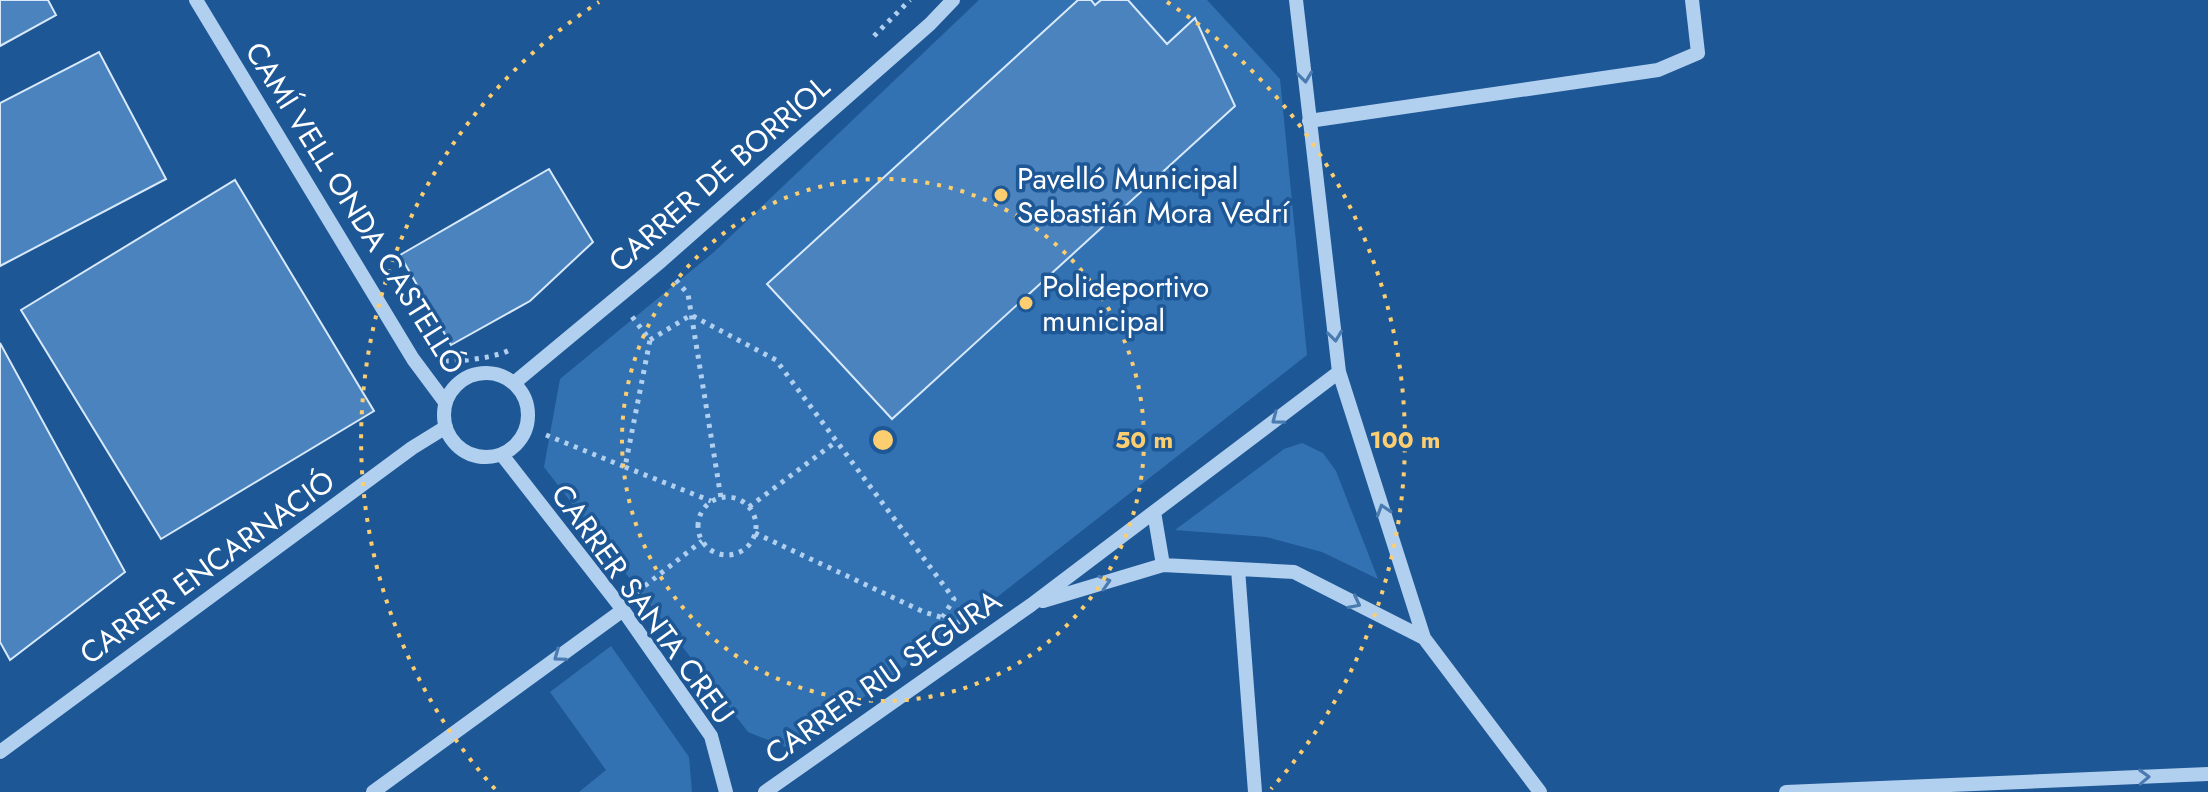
<svg xmlns="http://www.w3.org/2000/svg" width="2208" height="792" font-family="Jost,sans-serif">
  <style>
    .green { fill: #3272b3 }
    .building { fill: #4a83bd; stroke: #d7e9fa; stroke-width: 2 }
    .lines { fill: none; stroke-linecap: round; stroke-linejoin: round }
    .path { stroke: #b1d0ef; stroke-width: 5; stroke-dasharray: 4 6; stroke-linecap: butt }
    .minor { stroke: #b1d0ef; stroke-width: 14 }
    .oneway { stroke: #4a7bb0 }
    .ring { fill: none; stroke: #fdce70; stroke-width: 4; stroke-dasharray: 4 8 }
    .poi-dot { fill: #fdce70; stroke: #1e5795; stroke-width: 3 }
    .labels { text-anchor: middle; dominant-baseline: central; stroke-width: 7; stroke-linejoin: round; paint-order: stroke }
    .street-label { font-size: 30px; fill: #fff; stroke: #1e5795 }
    .poi-label { font-size: 30px; fill: #fff; stroke: #1e5795; text-anchor: start }
    .centre { fill: #fdce70; stroke: #1e5795; stroke-width: 4 }
    .ring-label { font-size: 24px; text-anchor: middle; font-weight: bold; fill: #fdce70; stroke: #1e5795; stroke-width: 7; stroke-linejoin: round; paint-order: stroke }
  </style>
  <rect width="100%" height="100%" fill="#1e5795"/>
  <!-- green -->
  <path class="green" d="M979,0H1207L1280,79L1307,355L974,615L793,750L748,732L544,467L560,379L714,252Z
    M1302,443L1323,453L1336,471L1378,579L1322,552L1266,537L1175,530L1284,449Z
    M611,646L689,757L692,792H579L606,770L550,692Z"/>
  <!-- building -->
  <path class="building" d="M0,0H48L56,15L0,46Z
    M1078,0H1091L1095,5L1101,0H1128L1167,44L1195,18L1235,106L892,419L767,284Z
    M99,52L166,179L0,266V103Z
    M549,169L593,242L530,301L451,345L400,255Z
    M235,180L374,411L161,539L21,310Z
    M0,343L125,572L10,660L0,642Z"/>
  <g class="lines">
    <!-- path -->
    <path class="path" d="M874,36L910,0
      M676,280L688,294L721,498
      M650,340L691,315L776,360L954,599L942,618
      M445,361C460,362 501,357 513,348
      M546,435L625,467L650,340L630,314
      M625,467L711,501
      M698 526a29 29 0 1 1 58 0a29 29 0 1 1-58 0Z
      M749,507L837,441
      M755,533L924,612L956,622L961,628
      M637,592L702,541"/>
    <!-- minor -->
    <path class="minor" d="M196,0L413,359L445,402
      M1296,0L1339,372L1424,638L1540,792
      M1309,121L1658,70L1698,53L1692,0
      M444 415a42 42 0 1 1 84 0a42 42 0 1 1-84 0Z
      M514,383L661,261L930,24L953,0
      M502,455L623,610L711,736L726,792
      M1154,512L1163,565
      M1238,569L1255,792
      M1043,601L1163,565L1294,572L1424,638
      M0,752L412,448L446,427
      M373,792L623,610
      M765,792L1031,605L1339,372
      M1786,792L2208,774"/>
  </g>
  <!-- one-way arrows -->
  <defs><path id="oneway-chevron" d="M-2-3.5L2.5 0L-2 3.5" fill="none" stroke-width="1.6" stroke-linecap="round" stroke-linejoin="round" transform="scale(2)"/></defs>
  <g class="oneway">
    <use href="#oneway-chevron" transform="translate(1305 77) rotate(83)"/>
    <use href="#oneway-chevron" transform="translate(1335 336) rotate(83)"/>
    <use href="#oneway-chevron" transform="translate(1277 419) rotate(143)"/>
    <use href="#oneway-chevron" transform="translate(1383 510) rotate(-108)"/>
    <use href="#oneway-chevron" transform="translate(1105 582) rotate(-17)"/>
    <use href="#oneway-chevron" transform="translate(1355 603) rotate(27)"/>
    <use href="#oneway-chevron" transform="translate(559 656) rotate(144)"/>
    <use href="#oneway-chevron" transform="translate(2144 777) rotate(-2)"/>
  </g>
  <!-- distance rings -->
  <g class="ring">
    <circle cx="883" cy="440" r="261"/>
    <path d="M495 789A522 522 0 0 1 599 2M1167 2A522 522 0 0 1 1271 789"/>
  </g>
  <!-- markers -->
  <g class="poi-dot">
    <circle cx="1001" cy="195" r="8"/>
    <circle cx="1026" cy="303" r="8"/>
  </g>
  <g class="labels">
    <!-- street labels -->
    <g class="street-label">
      <text transform="translate(719 174) rotate(-41)">CARRER DE BORRIOL</text>
      <text transform="translate(355 208) rotate(58)">CAMÍ VELL ONDA CASTELLÓ</text>
      <text transform="translate(207 567) rotate(-36)">CARRER ENCARNACIÓ</text>
      <text transform="translate(643 604) rotate(54)">CARRER SANTA CREU</text>
      <text transform="translate(883 677) rotate(-35)">CARRER RIU SEGURA</text>
    </g>
    <!-- poi labels -->
    <g class="poi-label">
      <text x="1017" y="178">Pavelló Municipal<tspan x="1017" dy="34">Sebastián Mora Vedrí</tspan></text>
      <text x="1042" y="286">Polideportivo<tspan x="1042" dy="34">municipal</tspan></text>
    </g>
  </g>
  <circle cx="883" cy="440" r="12" class="centre"/>
  <g class="ring-label">
    <text x="1144" y="448">50 m</text>
    <text x="1405" y="448">100 m</text>
  </g>
</svg>
